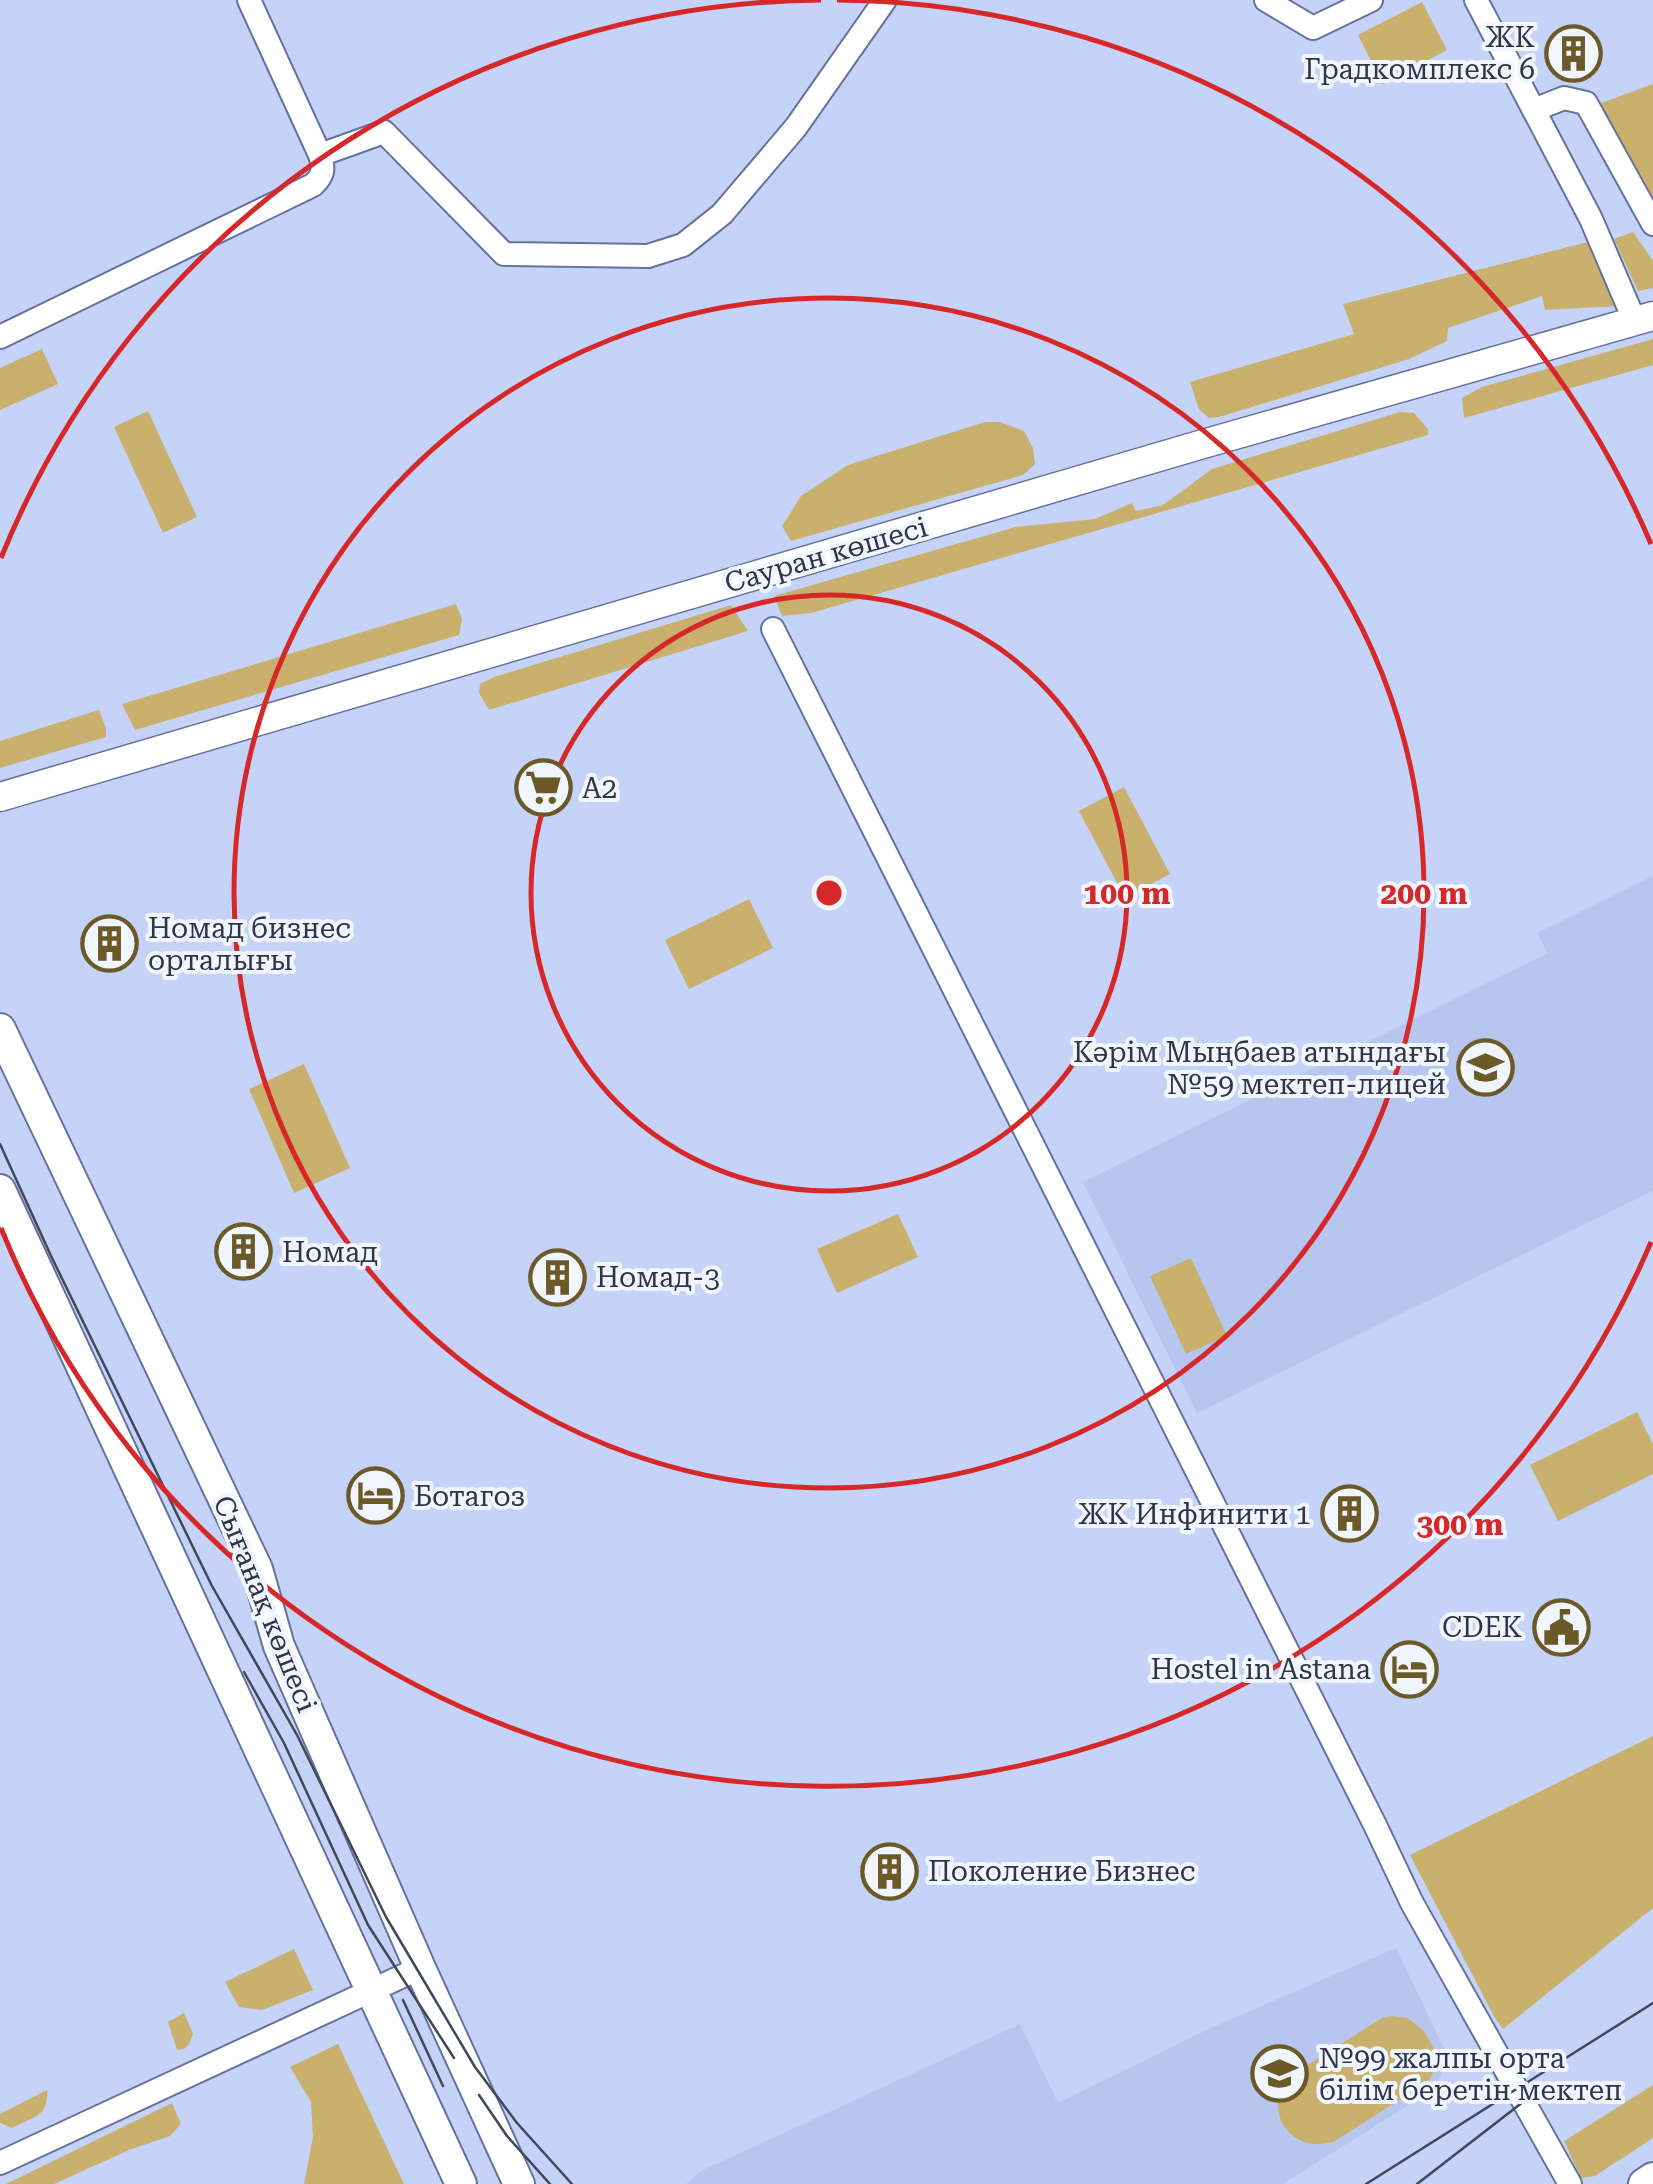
<svg xmlns="http://www.w3.org/2000/svg" width="1653" height="2184" font-family="'Roboto Serif',serif">
  <style>
    .built { fill: #b7c6ef }
    .green { fill: #c9b06d }
    .lines { fill: none; stroke-linecap: round; stroke-linejoin: round }
    .minor-casing { stroke: #65739c; stroke-width: 26 }
    .tertiary-casing { stroke: #65739c; stroke-width: 31 }
    .secondary-casing { stroke: #65739c; stroke-width: 34 }
    .minor { stroke: #fff; stroke-width: 22 }
    .tertiary { stroke: #fff; stroke-width: 28 }
    .secondary { stroke: #fff; stroke-width: 30 }
    .tram { stroke: #41485c; stroke-width: 2.5 }
    .ring { fill: none; stroke: #d62828; stroke-width: 5 }
    .labels { text-anchor: middle; dominant-baseline: central; stroke-width: 8; stroke-linejoin: round; paint-order: stroke }
    .poi-label { font-size: 28px; fill: #303648; stroke: #f1f5fe; text-anchor: start }
    .street-label { font-size: 28px; fill: #303648; stroke: #f1f5fe }
    .centre { fill: #d62828; stroke: #f1f5fe; stroke-width: 5 }
    .ring-label { font-size: 30px; text-anchor: middle; font-weight: bold; fill: #d62828; stroke: #f1f5fe; stroke-width: 8; stroke-linejoin: round; paint-order: stroke }
  </style>
  <rect width="100%" height="100%" fill="#c6d3f8"/>
  <!-- built -->
  <path class="built" d="M1653,876V1191L1197,1413L1083,1182L1548,953L1537,933Z
    M1396,1948L1449,2059L1434,2089L1283,2184H686L701,2171L1020,2024L1058,2103L1213,2027Z"/>
  <!-- green -->
  <path class="green" d="M1422,2L1447,50L1383,84L1358,35Z
    M1653,84V203L1596,105Z
    M1633,232L1653,261V288L1638,291L1614,239Z
    M1592,241L1619,306L1545,310L1542,296L1448,328L1447,341L1409,359L1219,417L1209,418L1199,409L1190,382L1354,334L1343,304Z
    M1653,339V365L1464,418L1462,398L1482,387Z
    M42,349L58,384L0,410V368Z
    M148,411L197,517L163,533L114,427Z
    M1400,412L1414,413L1428,429V435L811,613L782,616L774,596L1016,527L1095,519L1132,503L1136,511L1163,505L1212,469Z
    M985,422H1000L1024,431L1033,448L1035,464L1023,475L791,541L782,526L801,496L848,465Z
    M456,604L462,619L459,635L135,730L122,704Z
    M731,605L748,631L489,710L479,693L480,684L494,677Z
    M99,710L106,728V737L0,768V741Z
    M1124,787L1170,874L1125,898L1079,811Z
    M749,899L773,948L689,989L665,940Z
    M304,1064L350,1168L294,1193L249,1089Z
    M898,1214L918,1257L837,1293L817,1249Z
    M1191,1258L1227,1336L1186,1354L1150,1276Z
    M1637,1412L1653,1444V1474L1558,1521L1530,1465Z
    M1653,1736V1908L1503,2029L1495,2018L1410,1855Z
    M294,1949L313,1990L262,2010L239,2007L225,1982Z
    M184,2013L193,2034L189,2044L184,2049L177,2050L168,2022Z
    M1392,2016L1408,2018L1425,2032L1436,2053L1434,2071L1428,2082L1333,2142C1324,2144 1317,2145 1308,2143C1277,2135 1268,2098 1290,2076L1382,2018Z
    M338,2044L404,2184H304L313,2137L311,2102L290,2067Z
    M1653,2085V2138L1595,2176L1581,2178L1564,2141Z
    M47,2090C49,2117 33,2117 12,2128L0,2123V2114Z
    M172,2103L181,2124L170,2136L129,2150L54,2184H6Z"/>
  <g class="lines">
    <defs>
      <path id="minor" d="M1266,0L1313,28L1371,0
        M1476,0L1591,219L1635,322
        M1534,110L1564,98L1586,103L1653,224
        M320,155L384,132L504,254L648,256L683,245L722,214L796,127L885,0
        M0,337L313,185C324,175 324,169 320,155L249,0
        M773,629L1375,1825L1412,1903L1570,2184
        M0,2163L420,1968"/>
      <path id="tertiary" d="M0,797L1203,444L1653,316"/>
      <path id="secondary" d="M0,1029L257,1569L279,1646L420,1968L519,2184
        M0,1190L461,2184
        M1644,2184L1653,2178"/>
    </defs>
    <!-- minor casing -->
    <use href="#minor" class="minor-casing"/>
    <!-- tertiary casing -->
    <use href="#tertiary" class="tertiary-casing"/>
    <!-- secondary casing -->
    <use href="#secondary" class="secondary-casing"/>
    <!-- minor -->
    <use href="#minor" class="minor"/>
    <!-- tertiary -->
    <use href="#tertiary" class="tertiary"/>
    <!-- secondary -->
    <use href="#secondary" class="secondary"/>
    <!-- tram -->
    <path class="tram" d="M0,1144L52,1258L212,1586L297,1735L386,1917L475,2067L517,2123L572,2184
      M244,1672L284,1743L368,1925L454,2058
      M403,2000L443,2086
      M479,2095L507,2136L550,2184
      M1366,2184L1653,2003
      M1417,2184L1541,2088"/>
  </g>
  <!-- distance rings -->
  <g class="ring">
    <circle cx="829" cy="893" r="298"/>
    <circle cx="829" cy="893" r="595"/>
    <path d="M1651 1242A893 893 0 0 1 1 1228M1 558A893 893 0 0 1 821 0M837 0A893 893 0 0 1 1651 544"/>
  </g>
  <!-- icons -->
  <defs>
    <symbol id="building-ring" viewBox="-11 -11 22 22"><circle r="9.5" fill="#f1f5fe" stroke="#6b5927" stroke-width="1.5"/><path d="M-4-6H4V6H1V3H-1V6H-4ZM-2.5-4.3h1.7v1.8h-1.7ZM.8-4.3h1.7v1.8H.8ZM-2.5-1h1.7V.8h-1.7ZM.8-1h1.7V.8H.8Z" fill="#6b5927"/></symbol>
    <symbol id="supermarket-ring" viewBox="-11 -11 22 22"><circle r="9.5" fill="#f1f5fe" stroke="#6b5927" stroke-width="1.5"/><path d="M-6-5.5h2.5l.6 2H6L4.5 2H-2.5L-4.4-4H-6ZM-1.5 3.2a1.3 1.3 0 1 0 .1 0ZM3 3.2a1.3 1.3 0 1 0 .1 0Z" fill="#6b5927"/></symbol>
    <symbol id="school-ring" viewBox="-11 -11 22 22"><circle r="9.5" fill="#f1f5fe" stroke="#6b5927" stroke-width="1.5"/><path d="M0-5L7-2L0 1L-7-2ZM-4 1L0 2.5L4 1V4Q0 6-4 4Z" fill="#6b5927"/></symbol>
    <symbol id="hotel-ring" viewBox="-11 -11 22 22"><circle r="9.5" fill="#f1f5fe" stroke="#6b5927" stroke-width="1.5"/><path d="M-6-4.5h1.5V1H6V5H4.5V3h-9V5H-6ZM-4 0a1.8 1.8 0 1 1 3.6 0ZM.5 0V-2.5h3Q6-2.5 6 0Z" fill="#6b5927"/></symbol>
    <symbol id="civic-ring" viewBox="-11 -11 22 22"><circle r="9.5" fill="#f1f5fe" stroke="#6b5927" stroke-width="1.5"/><path d="M-.6-6.5H3V-4.5H.6V-3L4-1V1h2V6H-6V1h2V-1L-.6-3ZM-1.2 2.5V6h2.4V2.5Z" fill="#6b5927"/></symbol>
  </defs>
  <g fill-rule="evenodd">
    <use href="#building-ring" x="1542" y="22" width="63" height="63"/>
    <use href="#supermarket-ring" x="512" y="756" width="63" height="63"/>
    <use href="#building-ring" x="78" y="912" width="63" height="63"/>
    <use href="#school-ring" x="1454" y="1036" width="63" height="63"/>
    <use href="#building-ring" x="212" y="1220" width="63" height="63"/>
    <use href="#building-ring" x="526" y="1246" width="63" height="63"/>
    <use href="#hotel-ring" x="344" y="1464" width="63" height="63"/>
    <use href="#building-ring" x="1318" y="1482" width="63" height="63"/>
    <use href="#civic-ring" x="1530" y="1596" width="63" height="63"/>
    <use href="#hotel-ring" x="1378" y="1638" width="63" height="63"/>
    <use href="#building-ring" x="858" y="1840" width="63" height="63"/>
    <use href="#school-ring" x="1248" y="2042" width="63" height="63"/>
  </g>
  <g class="labels">
    <!-- poi labels -->
    <g class="poi-label">
      <text x="1535" y="37" text-anchor="end">ЖК<tspan x="1535" dy="32">Градкомплекс 6</tspan></text>
      <text x="582" y="788">А2</text>
      <text x="148" y="928">Номад бизнес<tspan x="148" dy="32">орталығы</tspan></text>
      <text x="1446" y="1052" text-anchor="end">Кәрім Мыңбаев атындағы<tspan x="1446" dy="32">№59 мектеп-лицей</tspan></text>
      <text x="282" y="1252">Номад</text>
      <text x="596" y="1277">Номад-3</text>
      <text x="414" y="1496">Ботагоз</text>
      <text x="1311" y="1514" text-anchor="end">ЖК Инфинити 1</text>
      <text x="1522" y="1627" text-anchor="end">CDEK</text>
      <text x="1371" y="1669" text-anchor="end">Hostel in Astana</text>
      <text x="928" y="1871">Поколение Бизнес</text>
      <text x="1319" y="2058">№99 жалпы орта<tspan x="1319" dy="32">білім беретін мектеп</tspan></text>
    </g>
    <!-- street labels -->
    <g class="street-label">
      <text transform="translate(826 555) rotate(-16)">Сауран көшесі</text>
      <text transform="translate(265 1604) rotate(68)">Сығанақ көшесі</text>
    </g>
  </g>
  <circle cx="829" cy="893" r="15" class="centre"/>
  <g class="ring-label">
    <text x="1127" y="904">100 m</text>
    <text x="1424" y="904">200 m</text>
    <text x="1460" y="1535">300 m</text>
  </g>
</svg>
